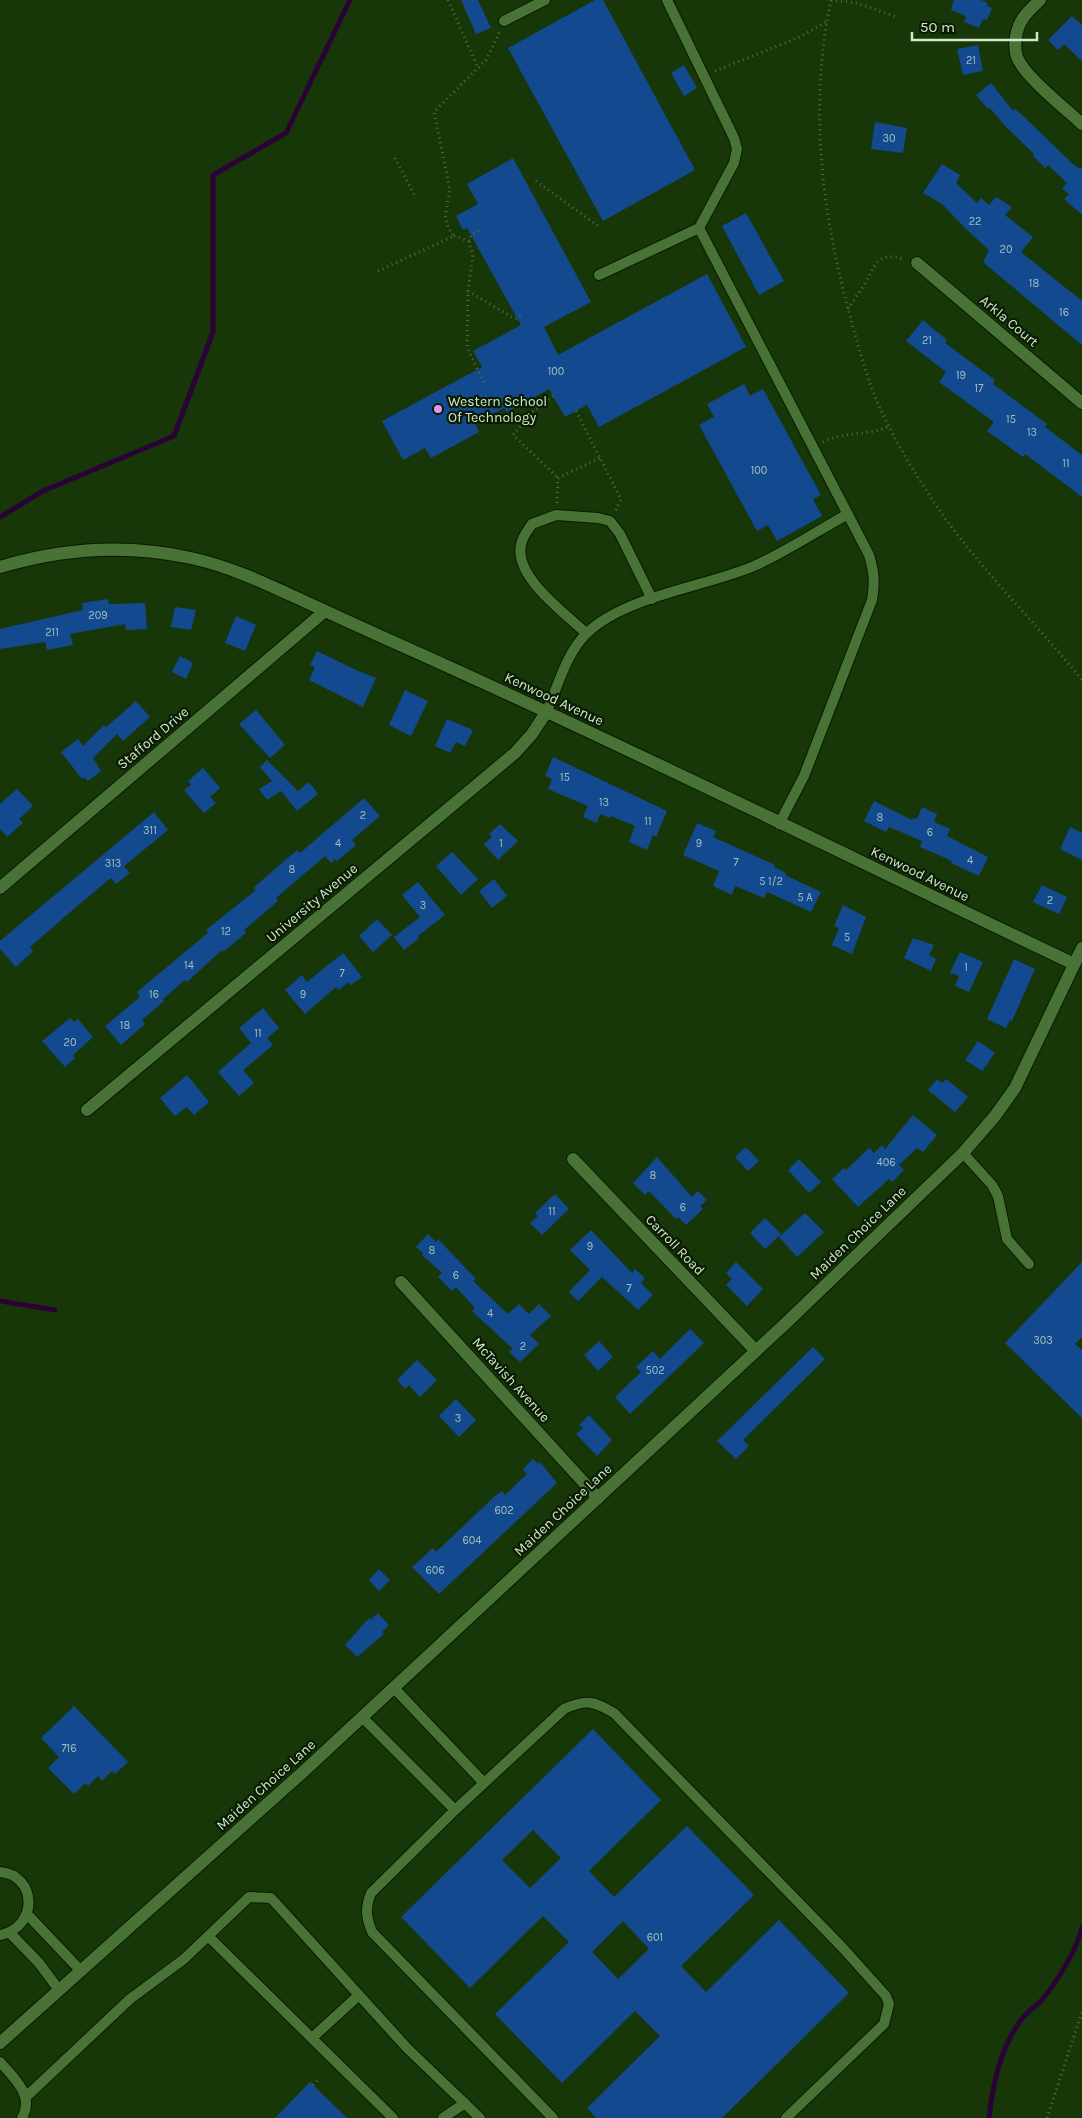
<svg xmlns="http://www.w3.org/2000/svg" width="1082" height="2118" font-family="Karla,sans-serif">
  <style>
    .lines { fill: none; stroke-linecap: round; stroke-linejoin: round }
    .stream { stroke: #290335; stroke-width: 5 }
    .building { fill: #13498f; fill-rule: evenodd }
    .service-casing { stroke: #071c00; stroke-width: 12 }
    .minor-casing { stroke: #071c00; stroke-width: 14 }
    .tertiary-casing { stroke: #071c00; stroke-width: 14 }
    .secondary-casing { stroke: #071c00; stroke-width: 14 }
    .path { stroke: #516e43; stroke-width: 3; stroke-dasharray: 1 4; stroke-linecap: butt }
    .service { stroke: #487236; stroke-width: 10 }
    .minor { stroke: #487236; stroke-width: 12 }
    .tertiary { stroke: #487236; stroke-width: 12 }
    .secondary { stroke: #487236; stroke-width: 12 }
    .poi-dot { fill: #dc99f4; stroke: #0a1b04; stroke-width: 2 }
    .labels { text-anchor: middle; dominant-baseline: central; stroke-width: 4.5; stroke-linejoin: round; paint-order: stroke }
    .number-label { font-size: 11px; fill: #a2c1ba }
    .street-label { font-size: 14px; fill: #d1e9c8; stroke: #0a1b04 }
    .poi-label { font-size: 14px; fill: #d1e9c8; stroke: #0a1b04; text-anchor: start }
  </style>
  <rect width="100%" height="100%" fill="#183708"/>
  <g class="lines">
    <!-- stream -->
    <path class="stream" d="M0,517L43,491L174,436L213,332V175L286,133L350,0
      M0,1301L55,1310
      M989,2118C993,2084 1000,2048 1021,2020C1026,2013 1034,2007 1041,2001C1055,1985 1078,1948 1082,1927"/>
  </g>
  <!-- building -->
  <path class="building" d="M461,0H478L491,28L476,34Z
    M595,0H603L695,170L603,221L508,48Z
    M954,0H981L988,3L987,6L992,8L987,20L983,19L979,28L964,22L966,16L951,10Z
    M1072,16L1082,25V61L1064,44L1058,50L1048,40Z
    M978,45L983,71L963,75L957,49Z
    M684,65L697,88L684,96L671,73Z
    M991,83L1013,111L1015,109L1020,113L1074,165L1080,169L1082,167V215L1064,199L1069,194L1062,189L1067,183L1048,165L1045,168L1033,156L1034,154L1005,126L990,108L988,109L976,95Z
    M875,122L907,128L903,153L871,149Z
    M513,158L591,302L544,327L558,355L707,274L746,347L599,427L587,405L565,417L549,389L507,412L504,408L475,424L479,432L431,458L425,448L403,460L382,421L482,367L473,351L521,325L467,228L463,230L456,216L478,204L467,184Z
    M942,164L960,175L956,183L977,203L981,198L989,205L996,197L1012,207L1005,215L1033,237L1021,252L1082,301V345L983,262L989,250L966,229L942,204L923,193Z
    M746,213L784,281L759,295L722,226Z
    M923,320L947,340L945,343L995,380L993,384L1047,424L1045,427L1082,455V497L1025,454L1023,457L987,431L994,422L939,382L946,372L906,341Z
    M744,384L750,396L763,389L821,495L813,499L822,516L777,541L768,525L757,531L699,425L714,417L707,404Z
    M108,599L109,604L145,603L147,629L126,630L125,624L70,634L73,645L47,650L45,642L0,649V629L83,610L82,603Z
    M175,607L196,610L191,630L171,627Z
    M236,616L256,625L245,651L225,643Z
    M317,651L358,671L376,678L363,707L309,680L315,667L310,665Z
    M180,656L193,663L186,679L172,672Z
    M405,690L428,701L411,736L389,725Z
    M136,701L150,717L123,741L117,734L93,758L101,771L88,781L84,777L82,779L61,752L78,739L83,746L104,725L106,727Z
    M256,710L285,745L270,758L239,724Z
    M447,719L473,730L465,746L456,742L450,753L435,746Z
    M553,757L667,811L656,837L653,835L647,850L629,842L635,826L611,816L610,818L600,814L597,823L583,817L588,806L548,789L552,779L545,776Z
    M267,760L298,791L309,782L318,794L297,811L281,791L267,800L259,789L272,781L260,767Z
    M203,768L220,788L210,797L216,803L204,813L184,790L191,785L188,781Z
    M17,789L33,806L19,819L23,823L7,837L0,829V804Z
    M364,798L380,816L352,840L356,845L337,861L335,859L331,863L325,856L276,898L278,901L244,930L246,933L223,952L222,950L187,982L185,980L163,999L164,1001L142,1020L145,1024L121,1045L105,1026L140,997L137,992L208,933L206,930L256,890L253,888L297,850L300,853Z
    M874,801L912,820L913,818L917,819L922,807L937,814L934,822L950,829L947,836L988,857L979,876L951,863L952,861L920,847L922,841L889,827L886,832L864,821Z
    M154,812L168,830L124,866L130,873L116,884L111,878L76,907L30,947L33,951L16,967L0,949V941Z
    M697,823L716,831L713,837L775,865L774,867L786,873L785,875L821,892L811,912L767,892L764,898L735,886L732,895L713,886L719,871L683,855Z
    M500,824L518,841L498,860L484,844L492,837L489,834Z
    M1070,827L1082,833V860L1060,849Z
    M452,852L478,879L461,895L436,866Z
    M494,879L507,896L492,908L479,891Z
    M418,882L445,915L418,936L419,938L404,950L394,937L420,917L402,895Z
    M1042,885L1067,897L1059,914L1033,902Z
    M843,905L866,917L852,954L832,945L839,928L834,926Z
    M377,919L392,935L373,952L359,936Z
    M913,938L934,945L929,955L936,959L931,971L904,958Z
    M960,952L983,962L969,992L955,986L959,976L950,973Z
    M343,953L362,977L351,985L348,982L339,990L336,987L305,1014L285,990L302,975L307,982Z
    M1014,959L1035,969L1012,1021L1010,1020L1006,1028L987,1019Z
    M263,1008L279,1028L267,1038L273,1045L243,1070L254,1083L239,1096L218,1072L251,1043L239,1028Z
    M70,1018L74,1022L78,1019L93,1037L73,1055L75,1058L65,1067L42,1041Z
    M978,1041L995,1053L982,1071L965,1060Z
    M187,1075L209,1102L194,1115L187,1107L175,1116L160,1098Z
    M937,1079L942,1083L946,1079L968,1097L955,1112L928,1090Z
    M913,1115L937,1135L923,1152L917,1148L899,1165L904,1170L892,1182L889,1179L858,1207L832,1179L844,1168L846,1170L869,1148L874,1153L882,1145L885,1149Z
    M746,1147L759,1161L748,1171L735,1157Z
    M657,1157L692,1197L698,1191L707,1200L700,1206L703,1209L686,1225L678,1217L676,1219L649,1191L645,1195L633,1183Z
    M799,1159L821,1182L809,1193L788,1170Z
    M555,1194L569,1209L542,1235L530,1223L538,1216L535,1213Z
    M805,1213L824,1232L797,1257L779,1237Z
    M765,1218L781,1234L765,1249L750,1233Z
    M591,1230L632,1273L635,1269L645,1278L641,1283L653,1295L638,1310L602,1277L578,1301L569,1292L590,1270L570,1250Z
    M428,1234L436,1242L438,1239L476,1279L473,1281L508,1314L519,1304L529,1314L539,1304L551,1316L530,1335L539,1344L520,1362L509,1352L513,1349L472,1311L475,1308L456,1287L452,1291L438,1277L442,1273L422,1255L423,1253L416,1247Z
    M736,1262L763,1289L747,1306L726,1285L732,1279L726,1273Z
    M1082,1262V1337L1075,1344L1082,1350V1418L1005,1343Z
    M690,1329L704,1343L630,1414L615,1397L641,1372L636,1367L653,1351L660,1359Z
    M599,1341L613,1357L598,1371L584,1355Z
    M813,1347L825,1359L743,1440L749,1446L736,1459L717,1441Z
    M417,1360L437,1380L420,1397L409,1385L405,1389L397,1380Z
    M456,1399L476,1420L459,1437L439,1416Z
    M589,1415L612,1440L597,1456L576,1434L583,1428L579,1425Z
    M533,1459L538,1464L540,1462L557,1483L439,1594L412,1567L433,1548L436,1552L495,1496L502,1491L505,1495L527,1474L523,1469Z
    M379,1569L390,1580L379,1591L369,1580Z
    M378,1613L389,1625L382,1632L384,1634L357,1657L345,1645L369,1618L370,1620Z
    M74,1706L128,1762L115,1774L112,1771L102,1781L98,1776L88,1786L85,1783L74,1794L48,1768L59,1757L41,1738Z
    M593,1729L661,1800L589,1871L614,1897L687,1826L754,1895L681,1966L706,1992L779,1920L849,1993L722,2118H596L587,2108L660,2036L635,2011L562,2083L495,2014L569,1942L543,1916L470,1988L401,1917ZM533,1830L561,1858L530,1888L502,1860ZM623,1921L649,1949L618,1979L592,1952Z
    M310,2082L347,2118H275Z"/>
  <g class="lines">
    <defs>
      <path id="service" d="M667,0L734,138L737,149L734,163L699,228L869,555C874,571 875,583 872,600L804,776L779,824
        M504,21L545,0
        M599,275L699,228
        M586,633C565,613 514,577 521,545C522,537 528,530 532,524L556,515L598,518L610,521L620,534L652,599
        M547,711C558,686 566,654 586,634C624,596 705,587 754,566C786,552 817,531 848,514
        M963,1153L992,1185L998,1196L1007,1239L1029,1264
        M394,1688L484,1783
        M362,1717L455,1810
        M0,1872C37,1875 39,1927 0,1935
        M27,1914L81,1971
        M10,1933L39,1963L59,1990
        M208,1936L393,2118
        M312,2038L359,1995
        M0,2062C14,2078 35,2096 22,2118
        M27,2096L130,1999L184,1959L249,1897L271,1898L407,2048L480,2118
        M443,2118L465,2103
        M553,2118L372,1932C366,1917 365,1908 371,1893L455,1810L564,1709C586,1699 594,1701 614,1713L841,1946L886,1996L889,2004L884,2024L786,2118"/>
      <path id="minor" d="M1040,0C1035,5 1028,11 1024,17C1016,27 1013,45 1017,57C1024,76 1066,109 1082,124
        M917,263L1082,403
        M0,888L325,611
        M87,1110L515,753L532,734L547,711
        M573,1159L756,1351
        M401,1282L598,1498"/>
      <path id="tertiary" d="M0,567C63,548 127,544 191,558C237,568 279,590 321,609C364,629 407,648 449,667C659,762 866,865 1074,964"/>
      <path id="secondary" d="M0,2043L303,1772L786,1323L963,1153L995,1116L1015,1088L1082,948"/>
    </defs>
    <!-- service casing -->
    <use href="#service" class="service-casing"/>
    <!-- minor casing -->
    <use href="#minor" class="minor-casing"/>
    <!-- tertiary casing -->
    <use href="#tertiary" class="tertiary-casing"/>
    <!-- secondary casing -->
    <use href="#secondary" class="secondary-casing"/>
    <!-- path -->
    <path class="path" d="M448,0L478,68
      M831,0C809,104 821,210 849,312C856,338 863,364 872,389C889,432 914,473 940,511C983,572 1036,623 1082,680
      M831,0L857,3L896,17
      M715,71L800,37L826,22
      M395,158L416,198
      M536,181L601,228
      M454,236L469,241L472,234L481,230
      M469,241L473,255L468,291L467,347L484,383
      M378,271L454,236L449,229L445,217L450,190L434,112L486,60L500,31
      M468,291L515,319L524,314
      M848,309C853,301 859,293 864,285C875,266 877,251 904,259
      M553,396L532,412L513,435L558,478
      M576,411L621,499L615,512
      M823,442C844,431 868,436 890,426
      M557,503L558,478L600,458
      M313,2085L318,2080
      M1047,2118L1082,2012"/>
    <!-- service -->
    <use href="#service" class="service"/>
    <!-- minor -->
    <use href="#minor" class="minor"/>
    <!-- tertiary -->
    <use href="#tertiary" class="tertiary"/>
    <!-- secondary -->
    <use href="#secondary" class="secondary"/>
  </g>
  <!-- markers -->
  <circle class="poi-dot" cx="438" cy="409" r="5"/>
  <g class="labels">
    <!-- number labels -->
    <g class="number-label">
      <text x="971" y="60">21</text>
      <text x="889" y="138">30</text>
      <text x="975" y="221">22</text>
      <text x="1006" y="249">20</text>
      <text x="1034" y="283">18</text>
      <text x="1064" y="312">16</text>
      <text x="927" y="340">21</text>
      <text x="556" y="371">100</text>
      <text x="961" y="375">19</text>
      <text x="979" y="388">17</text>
      <text x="1011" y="419">15</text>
      <text x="1032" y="432">13</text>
      <text x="1066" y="463">11</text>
      <text x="759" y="470">100</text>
      <text x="98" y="615">209</text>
      <text x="52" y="632">211</text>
      <text x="565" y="777">15</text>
      <text x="604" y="802">13</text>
      <text x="363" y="815">2</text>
      <text x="880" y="817">8</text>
      <text x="648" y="821">11</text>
      <text x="150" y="830">311</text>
      <text x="930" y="832">6</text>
      <text x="338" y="843">4</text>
      <text x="501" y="843">1</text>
      <text x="699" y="843">9</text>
      <text x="970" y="860">4</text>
      <text x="736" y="862">7</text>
      <text x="113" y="863">313</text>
      <text x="292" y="869">8</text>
      <text x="771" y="881">5 1/2</text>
      <text x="805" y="897">5 A</text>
      <text x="1050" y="900">2</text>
      <text x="423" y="905">3</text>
      <text x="226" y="931">12</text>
      <text x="847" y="937">5</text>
      <text x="189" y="965">14</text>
      <text x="966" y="967">1</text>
      <text x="342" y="973">7</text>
      <text x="154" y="994">16</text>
      <text x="303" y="994">9</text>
      <text x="125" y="1025">18</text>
      <text x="258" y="1033">11</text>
      <text x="70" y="1042">20</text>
      <text x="886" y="1162">406</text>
      <text x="653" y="1175">8</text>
      <text x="683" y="1207">6</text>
      <text x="552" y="1211">11</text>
      <text x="590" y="1246">9</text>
      <text x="432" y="1250">8</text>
      <text x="456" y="1275">6</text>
      <text x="629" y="1288">7</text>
      <text x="490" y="1313">4</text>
      <text x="1043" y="1340">303</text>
      <text x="523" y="1346">2</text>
      <text x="655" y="1370">502</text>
      <text x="458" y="1418">3</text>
      <text x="504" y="1510">602</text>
      <text x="472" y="1540">604</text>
      <text x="435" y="1570">606</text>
      <text x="69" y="1748">716</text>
      <text x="655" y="1937">601</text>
    </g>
    <!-- street labels -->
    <g class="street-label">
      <text transform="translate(1009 321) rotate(40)">Arkla Court</text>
      <text transform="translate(554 699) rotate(25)">Kenwood Avenue</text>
      <text transform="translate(153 738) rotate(-40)">Stafford Drive</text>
      <text transform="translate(920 874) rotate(26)">Kenwood Avenue</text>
      <text transform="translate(312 903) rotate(-40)">University Avenue</text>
      <text transform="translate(858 1233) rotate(-44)">Maiden Choice Lane</text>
      <text transform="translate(675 1245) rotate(46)">Carroll Road</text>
      <text transform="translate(511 1380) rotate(48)">McTavish Avenue</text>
      <text transform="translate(563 1510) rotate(-43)">Maiden Choice Lane</text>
      <text transform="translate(266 1785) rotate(-42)">Maiden Choice Lane</text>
    </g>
    <!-- poi labels -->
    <g class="poi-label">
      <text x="448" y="401">Western School<tspan x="448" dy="16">Of Technology</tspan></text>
    </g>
  </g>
  <!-- scale -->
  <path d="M912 32v8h125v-8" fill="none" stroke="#d1e9c8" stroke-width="2.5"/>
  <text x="920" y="32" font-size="15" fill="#d1e9c8" stroke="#0a1b04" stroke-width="4" paint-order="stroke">50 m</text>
</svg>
